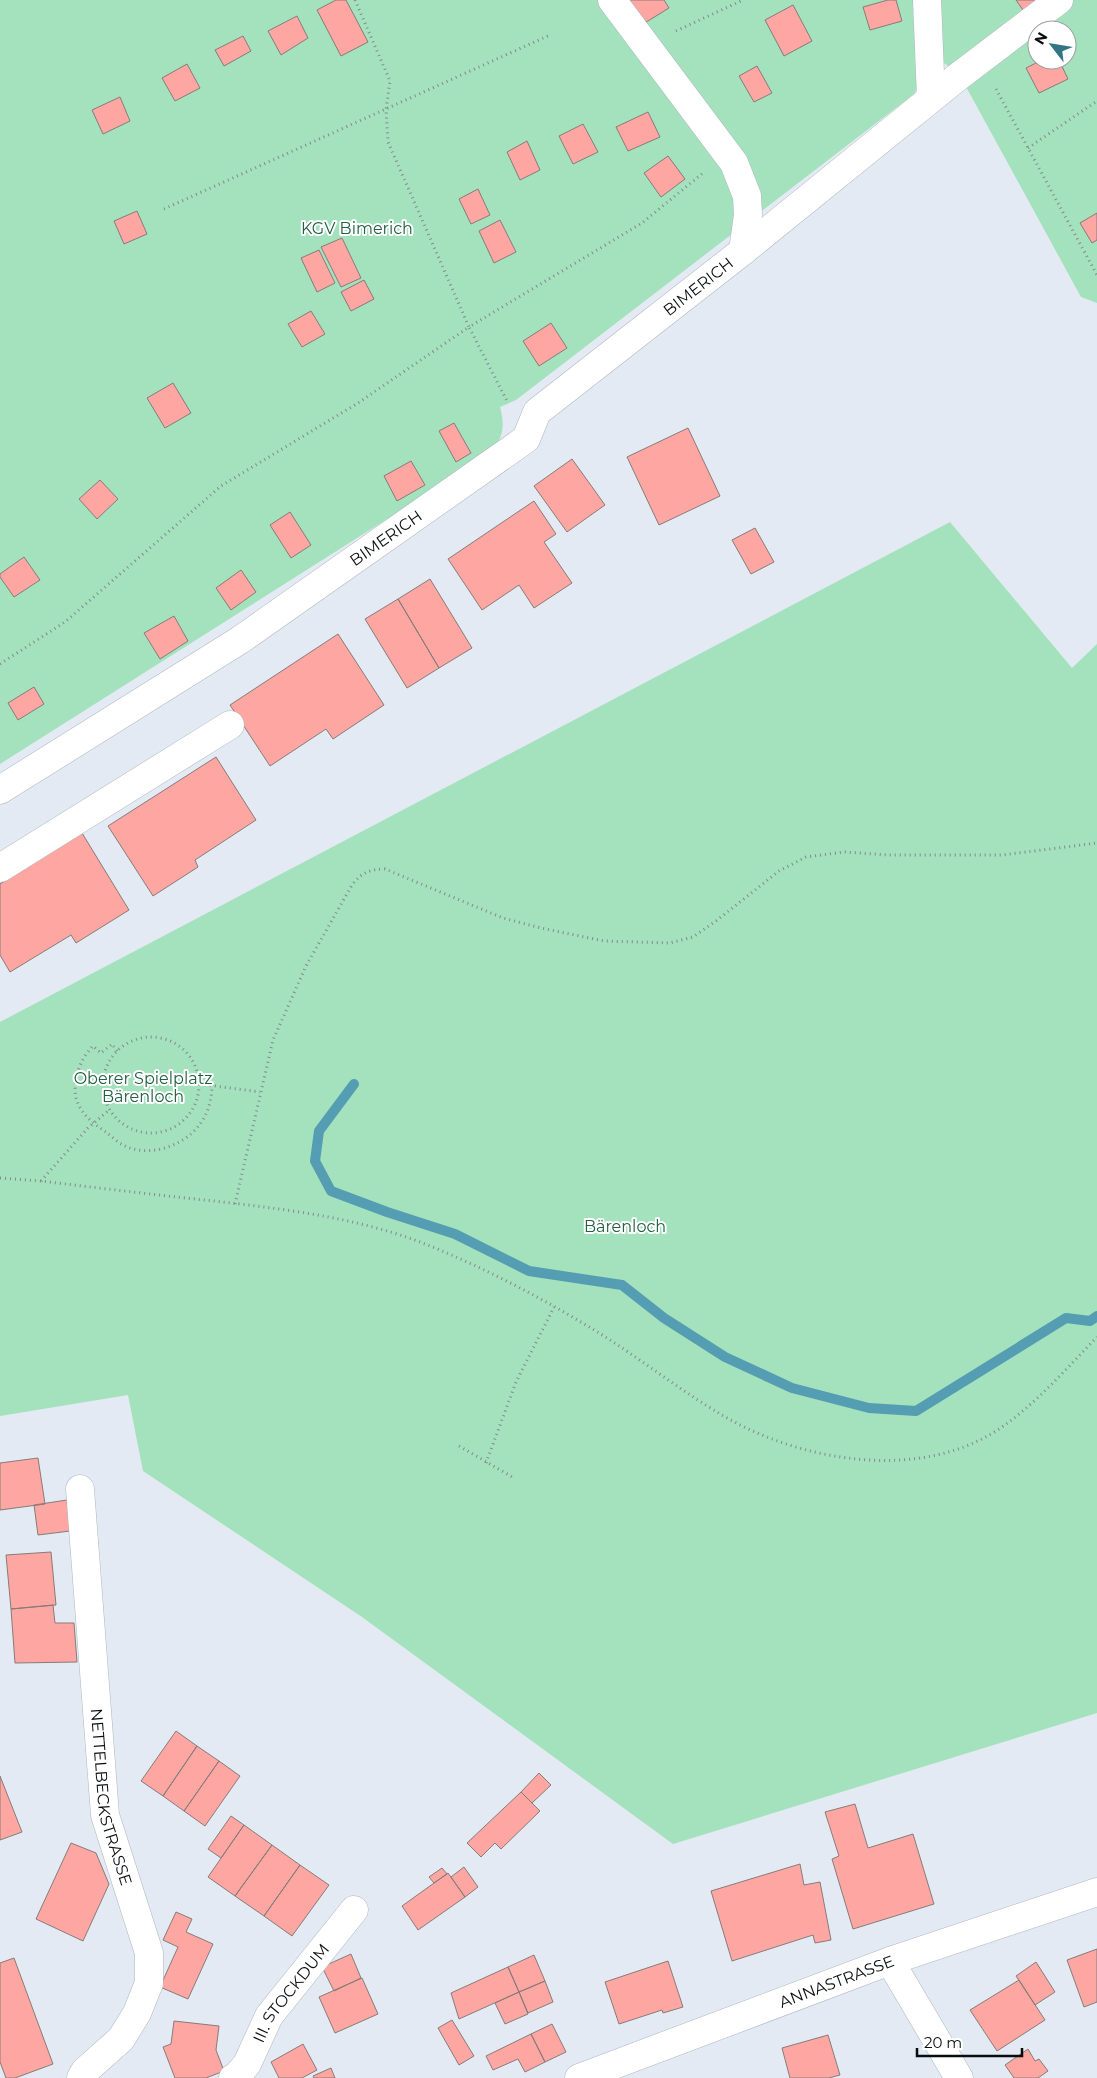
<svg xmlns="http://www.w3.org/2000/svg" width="1097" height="2078" font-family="Montserrat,sans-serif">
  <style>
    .green { fill: #a3e2bc; fill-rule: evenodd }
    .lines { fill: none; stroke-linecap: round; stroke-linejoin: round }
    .stream { stroke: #549db3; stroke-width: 10 }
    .building { fill: #fea6a1; stroke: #877b7a }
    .minor-casing { stroke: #afb6bf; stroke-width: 29 }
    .path { stroke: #84898f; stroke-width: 3; stroke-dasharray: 1 4; stroke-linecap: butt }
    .minor { stroke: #fff; stroke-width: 28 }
    .labels { text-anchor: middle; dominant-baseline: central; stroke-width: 4; stroke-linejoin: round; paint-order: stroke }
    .park-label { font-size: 16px; fill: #235f40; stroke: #fff }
    .street-label { font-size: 16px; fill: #0a0d0f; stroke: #fff }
  </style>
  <rect width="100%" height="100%" fill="#e3eaf3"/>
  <!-- green -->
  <path class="green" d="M0,0H1097V303L1081,297L964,83L953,69L939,60L921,80L914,94L516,400L500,407C506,428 502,444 485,457L0,764ZM1037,30H1067V60H1037Z
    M950,522L1072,668L1097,644V1713L673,1844L362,1617L143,1471L128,1395L0,1416V1022Z"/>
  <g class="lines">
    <!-- stream -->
    <path class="stream" d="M354,1084L319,1131L315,1161L331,1191L387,1212L455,1234L529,1271L622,1285L664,1318L725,1357L792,1388L869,1408L916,1411L1066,1318L1090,1321L1097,1316"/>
  </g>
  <!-- building -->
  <path class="building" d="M336,0H346L368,42L341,56L317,10Z
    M629,0H664L669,8L643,24Z
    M888,0H896L902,21L870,30L863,7Z
    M1016,0H1039L1023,10Z
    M793,5L812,41L784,56L765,20Z
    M297,16L308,38L281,55L268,31Z
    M243,36L251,51L224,66L215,50Z
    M1042,60H1059L1068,79L1039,93L1026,68Z
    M187,64L200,88L175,101L162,78Z
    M757,66L772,93L754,102L739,76Z
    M120,97L130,121L103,134L92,110Z
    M648,112L660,137L628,151L616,127Z
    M583,124L598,152L573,164L559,136Z
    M527,141L540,170L520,180L507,152Z
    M668,156L685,179L661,197L644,173Z
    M478,189L490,215L471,224L459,199Z
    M137,211L147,234L124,244L114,221Z
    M1097,213V240L1092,243L1080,223Z
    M500,220L516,252L494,263L479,231Z
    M342,238L361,278L341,287L321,247Z
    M319,250L335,283L317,292L301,258Z
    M364,280L374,299L351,311L341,292Z
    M311,311L325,334L302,347L288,324Z
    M551,323L567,348L539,366L523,341Z
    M173,383L191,413L165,428L147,398Z
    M454,423L471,453L456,462L439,431Z
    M688,428L720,496L659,525L627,457Z
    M572,459L605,505L567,532L534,486Z
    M411,461L425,485L397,501L384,476Z
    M100,480L118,499L97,519L79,499Z
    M534,501L556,534L544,542L572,583L534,608L519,585L482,610L448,559Z
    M290,512L311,545L291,558L270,525Z
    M755,528L774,562L751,574L732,540Z
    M24,557L40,580L14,597L0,577V574Z
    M241,570L256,592L231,610L216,588Z
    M430,579L472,648L439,668L398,599Z
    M398,599L439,668L407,688L365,619Z
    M174,616L188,641L160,659L144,633Z
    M338,634L384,705L333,739L326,729L270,766L230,705Z
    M34,687L44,704L18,720L8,703Z
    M216,757L256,820L195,860L198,867L153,896L108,826Z
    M82,833L129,910L76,943L71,935L10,972L0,955V884Z
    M38,1458L45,1504L0,1510V1463Z
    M67,1500L70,1531L38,1535L34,1505Z
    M51,1552L56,1605L11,1609L6,1555Z
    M53,1605L55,1623H74L77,1662L15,1663L11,1609Z
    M176,1731L197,1746L163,1796L141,1781Z
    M197,1746L219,1761L184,1811L163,1796Z
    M219,1761L240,1776L205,1826L184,1811Z
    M539,1773L551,1785L532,1803L521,1792Z
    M0,1776L22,1832L0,1840Z
    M521,1792L540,1811L501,1849L495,1843L481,1857L467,1843Z
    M855,1804L868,1848L913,1834L934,1904L853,1929L832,1859L839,1856L825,1812Z
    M231,1816L244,1825L221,1858L208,1849Z
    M244,1825L272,1845L235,1896L208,1877Z
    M71,1843L96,1853L109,1884L83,1941L36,1919Z
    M272,1845L300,1865L264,1916L235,1896Z
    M800,1864L804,1885L820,1882L831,1940L815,1943L813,1935L732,1961L711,1891Z
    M300,1865L329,1885L292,1936L264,1916Z
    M464,1867L478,1887L465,1897L451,1877Z
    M442,1868L447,1874L434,1883L429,1877Z
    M448,1873L465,1897L418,1930L402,1906Z
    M176,1912L192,1919L186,1932L213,1944L188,1999L160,1987L178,1947L163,1940Z
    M1097,1949V2002L1084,2007L1067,1960Z
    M351,1954L361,1978L334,1991L322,1967Z
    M534,1955L545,1981L519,1992L508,1967Z
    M14,1958L53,2064L15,2078H6L0,2062V1963Z
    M668,1961L683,2007L663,2013L662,2010L619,2024L605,1982Z
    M1036,1962L1055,1992L1035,2005L1016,1976Z
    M508,1967L519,1992L459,2019L451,1993Z
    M362,1978L378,2014L335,2033L319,1997Z
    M1019,1980L1045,2020L997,2051L970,2010Z
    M545,1981L553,2002L528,2013L519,1992Z
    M519,1992L528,2014L505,2024L495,2003Z
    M452,2020L474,2056L459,2065L438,2028Z
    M174,2021L219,2026L216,2050L224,2071L206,2078H175L163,2047L171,2044Z
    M552,2024L566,2052L545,2062L531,2034Z
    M531,2034L545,2062L525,2072L518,2059L493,2070L486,2056Z
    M828,2035L840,2075L829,2078H790L782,2048Z
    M303,2044L317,2070L302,2078H279L271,2062Z
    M1028,2049L1035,2061L1039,2059L1048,2071L1038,2078H1014L1005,2065Z
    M331,2068L335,2078H314L313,2076Z"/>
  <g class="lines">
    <defs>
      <g id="minor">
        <path d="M612,0L734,163L747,196L748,215L743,251"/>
        <path d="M927,0L931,98"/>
        <path id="s1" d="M0,790L240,640L526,439L537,412L743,251L959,76L1059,0"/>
        <path d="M0,868L230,725"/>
        <path id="s2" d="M80,1489L105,1815L149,1953V1983L137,2013L121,2039L85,2071L81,2078"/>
        <path d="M890,1961L959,2078"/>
        <path id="s3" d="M233,2078L237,2076L247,2064L269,2016L354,1910"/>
        <path id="s4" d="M579,2078L890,1961L1097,1892"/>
      </g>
    </defs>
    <!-- minor casing -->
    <use href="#minor" class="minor-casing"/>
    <!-- path -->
    <path class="path" d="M355,0L390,81L386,110L388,142L469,327L642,223L703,173
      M676,31L743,0
      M996,89L1097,275
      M1028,148L1097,101
      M164,209L550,35
      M0,664L65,622L221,486L358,403L469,327L507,401
      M103 1085a48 48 0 1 1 96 0a48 48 0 1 1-96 0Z
      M117,1051L112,1044L101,1053L93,1046C78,1061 68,1090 81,1109C87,1119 97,1126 106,1132C110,1135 114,1139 118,1142C141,1158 173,1150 192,1133C206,1120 212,1103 212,1085
      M200,1084L260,1092
      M0,1178L41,1181C99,1188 156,1195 214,1201C283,1209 354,1217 420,1242C479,1265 536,1295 591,1328C634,1354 674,1386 717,1412C796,1461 918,1483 999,1429C1036,1404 1066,1369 1097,1337
      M41,1181L88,1128L109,1110
      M235,1204L273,1040L306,966L352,885C361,873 370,869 385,869L503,918L541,928L604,941L670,943L693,937L716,921L779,871L806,857L844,852L889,855H1002L1097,843
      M459,1446L514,1478
      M486,1463L516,1382L554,1307"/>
    <!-- minor -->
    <use href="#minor" class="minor"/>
  </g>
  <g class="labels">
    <!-- park labels -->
    <g class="park-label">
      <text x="357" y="228">KGV Bimerich</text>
      <text x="143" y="1078">Oberer Spielplatz<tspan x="143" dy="18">Bärenloch</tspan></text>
      <text x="625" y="1226">Bärenloch</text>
    </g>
    <!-- street labels -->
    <g class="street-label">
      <text stroke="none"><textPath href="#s1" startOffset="866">BIMERICH</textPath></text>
      <text stroke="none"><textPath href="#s1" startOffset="461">BIMERICH</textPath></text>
      <text stroke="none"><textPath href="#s2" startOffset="310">NETTELBECKSTRASSE</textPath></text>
      <text stroke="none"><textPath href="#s4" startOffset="275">ANNASTRASSE</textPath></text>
      <text stroke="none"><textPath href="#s3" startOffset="104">III. STOCKDUM</textPath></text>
    </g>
  </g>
  <!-- north arrow -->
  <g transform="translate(1052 45) rotate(301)"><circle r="24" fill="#ffffff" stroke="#9d9e9f"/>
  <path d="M0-4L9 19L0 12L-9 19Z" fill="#327685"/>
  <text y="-8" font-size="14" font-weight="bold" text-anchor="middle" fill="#0a0d0f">N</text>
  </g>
  <!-- scale -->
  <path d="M917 2048v8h105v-8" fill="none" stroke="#0a0d0f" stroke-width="2.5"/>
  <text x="924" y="2048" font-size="15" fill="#0a0d0f" stroke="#ffffff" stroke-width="4" paint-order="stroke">20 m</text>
</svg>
